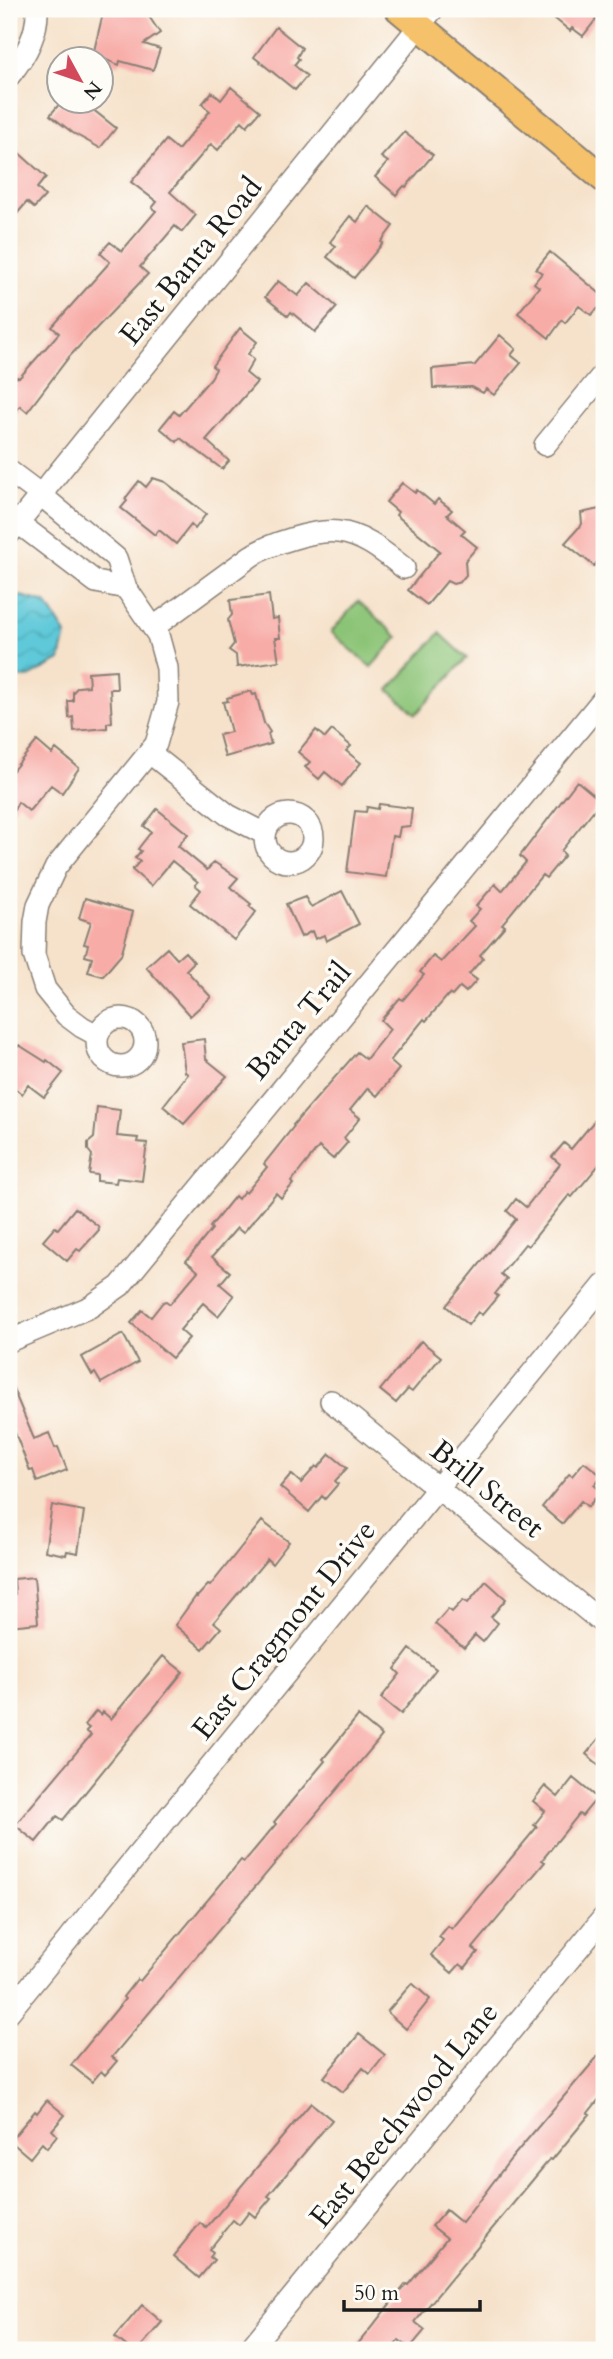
<svg xmlns="http://www.w3.org/2000/svg" width="613" height="2359" font-family="Cardo,serif">
  <style>
    .pitch { fill: #8cc477; stroke: #54704a; stroke-width: 2 }
    .water { fill: url(#water-waves); stroke: #3d727a; stroke-width: 2 }
    .building { fill: #f8aca7 }
    .lines { fill: none; stroke-linecap: round; stroke-linejoin: round }
    .minor-casing { stroke: #897f74; stroke-width: 24 }
    .major-casing { stroke: #897f74; stroke-width: 30 }
    .minor { stroke: #fff; stroke-width: 21 }
    .major { stroke: #f5c16b; stroke-width: 26 }
    .labels { text-anchor: middle; dominant-baseline: central; stroke-width: 7; stroke-linejoin: round; paint-order: stroke }
    .street-label { font-size: 30px; fill: #1c1c1c; stroke: #fdfcf7 }
  </style>
  <defs>
    <pattern id="water-waves" width="16" height="10" patternUnits="userSpaceOnUse" patternTransform="scale(1.75)"><rect width="16" height="10" fill="#5ec9d9"/><path d="M0 5q4-4 8 0t8 0" fill="none" stroke="#51acba"/></pattern>
  </defs>
  <rect width="100%" height="100%" fill="#fdfcf7"/>
  <filter id="ink" filterUnits="userSpaceOnUse"><feTurbulence type="fractalNoise" baseFrequency=".0143" numOctaves="2"/><feDisplacementMap in="SourceGraphic" scale="14" xChannelSelector="R" yChannelSelector="G"/><feConvolveMatrix kernelMatrix="1 2 1 2 8 2 1 2 1" color-interpolation-filters="sRGB"/></filter>
  <filter id="wash" filterUnits="userSpaceOnUse"><feTurbulence type="fractalNoise" baseFrequency=".00686" numOctaves="4" result="noise"/><feDisplacementMap in="SourceGraphic" scale="28" xChannelSelector="R" yChannelSelector="G"/><feGaussianBlur stdDeviation="1.57" result="paint"/><feColorMatrix in="noise" values="0 0 0 0 0 0 0 0 0 0 0 0 0 0 0 0 0 1.4 0 .05"/><feComposite in="paint" operator="in"/></filter>
  <g filter="url(#wash)">
    <rect width="100%" height="100%" fill="#f6e2cb"/>
    <!-- pitch -->
    <path class="pitch" d="M358,601L398,637L371,667L331,632Z
      M440,633L467,658L416,714L389,690Z"/>
    <!-- water -->
    <path class="water" d="M21,596L46,603L66,634L60,660L27,678L9,676V603Z"/>
    <g id="blocks">
      <!-- building -->
      <path class="building" d="M104,9H144L160,33L144,44L160,49L153,70L120,61L119,65L93,55Z
        M543,9H604L583,36L572,28L570,31Z
        M276,27L302,48L297,57L299,59L294,65L307,76L295,90L254,57Z
        M231,87L260,111L247,126L242,121L218,150L211,144L170,192L196,215L182,232L175,226L140,267L148,274L69,357L27,412L20,406L9,420V378L20,377L59,333L52,327L110,262L100,253L110,242L122,251L156,211L152,208L157,202L131,182L166,140L178,150L210,111L202,104L212,92L221,100Z
        M61,102H96L91,108L116,128L100,148L73,133L50,115Z
        M404,132L433,155L406,187L404,186L396,195L375,177L388,162L381,157Z
        M9,144L46,177L37,188L45,196L34,208L27,202L9,223Z
        M368,206L393,226L381,242L383,243L354,278L327,257L336,246L330,242L350,216L357,222Z
        M550,252L604,297V303L591,315L579,306L565,323L562,320L549,338L518,313L539,287L534,283L542,273L536,269Z
        M278,281L298,296L309,283L337,307L315,332L291,312L288,316L265,297Z
        M240,328L257,342L248,354L254,359L246,373L257,382L206,440L229,461L222,469L180,438L177,442L160,428L174,411L179,415L211,378L216,369L212,366Z
        M500,335L516,349L511,355L521,363L494,395L486,389L483,393L472,387L433,388L432,369L475,365Z
        M153,478L165,482L206,514L195,529L191,525L176,544L159,530L155,535L121,508L127,501L125,499L139,481L146,487Z
        M402,483L415,493L417,490L434,504L438,499L452,510L447,515L465,530L461,534L477,547L465,561L466,575L460,582L453,584L447,581L427,605L408,590L440,551L396,515L398,512L386,502Z
        M604,508V554L594,566L565,543L582,524L581,513Z
        M269,595L272,619L278,618L280,638H275L279,661L237,667L236,655L229,650L234,644L228,620L232,615L230,600Z
        M116,670L117,689H110L112,722L107,723V728L74,731L73,717L69,718L68,701H73V692L78,687L89,686L88,672Z
        M251,691L253,695L256,694L264,723L270,732L268,734L271,744L225,757L219,735L231,732L223,702L228,701L227,698Z
        M316,730L325,738L332,730L351,746L346,751L361,763L342,786L325,772L319,779L305,767L310,762L298,752Z
        M37,741L52,754L56,749L79,768L62,793L51,785L29,811L18,802L9,820V775Z
        M577,781L601,801L561,851L565,855L546,878L542,875L502,924L505,926L480,955L483,958L469,974L477,980L466,992L460,987L452,996L449,994L426,1021L424,1019L390,1061L399,1069L377,1096L368,1088L350,1110L360,1118L344,1138L348,1142L333,1159L319,1147L291,1182L293,1184L281,1198L276,1193L243,1233L237,1228L212,1257L230,1272L220,1284L234,1296L218,1316L203,1303L180,1330L189,1338L172,1358L131,1323L142,1310L151,1317L163,1302L166,1301L170,1304L198,1271L186,1261L212,1229L210,1227L235,1196L238,1199L244,1191L246,1193L267,1167L264,1164L294,1126L293,1125L357,1052L366,1059L390,1029L381,1020L400,998L403,1000L424,975L420,972L433,956L441,962L475,926L469,921L480,909L476,906L495,884L502,891L526,862L520,856Z
        M379,804L412,808L410,826L400,827L398,837L392,836L386,877L347,872L355,811L366,812L367,807L378,809Z
        M157,809L188,834L178,846L207,870L214,862L238,878L230,887L251,904L249,906L256,912L234,940L190,904L201,890L195,885L198,882L172,861L151,886L132,870L140,861L135,858L141,851L138,849L151,832L144,826Z
        M342,891L359,924L326,941L324,935L315,939L312,931L301,937L286,904L305,897L311,907Z
        M85,898L133,912L121,955L103,976L88,972L92,958L85,956L88,945L84,944L91,922L79,918Z
        M167,948L177,959L185,952L194,962L186,970L211,997L190,1016L146,967Z
        M204,1039L206,1059L227,1076L184,1124L163,1106L188,1074L185,1072L181,1042Z
        M19,1045L46,1062L47,1060L63,1073L44,1097L28,1085L22,1094L9,1084V1059Z
        M97,1107L120,1110L117,1136L138,1138L137,1142L147,1143L142,1181L117,1178L116,1183L97,1181V1175L89,1174L92,1155L88,1150V1143L94,1138Z
        M604,1109V1159L572,1197L569,1195L528,1246L525,1244L501,1274L507,1279L495,1294L498,1296L482,1315L478,1312L468,1325L446,1306L516,1219L507,1211L516,1199L526,1207L560,1164L552,1157L564,1143L571,1149Z
        M75,1208L98,1226L99,1230L80,1251L77,1249L67,1261L43,1241L55,1227L58,1229Z
        M123,1334L138,1362L101,1383L95,1373L92,1375L82,1357Z
        M421,1341L441,1357L412,1392L408,1389L396,1403L380,1390Z
        M9,1379L34,1439L49,1433L55,1448L58,1447L67,1470L37,1482L33,1470L30,1471L14,1430L9,1433Z
        M330,1454L347,1468L335,1481L338,1484L325,1499L322,1496L309,1512L280,1487L291,1474L301,1483L316,1466L318,1468Z
        M584,1462L602,1476L594,1485L601,1491L588,1507L581,1501L562,1524L542,1507L569,1474L572,1476Z
        M52,1505L84,1511L78,1553L67,1551L66,1555L45,1551Z
        M262,1521L289,1542L272,1564L267,1559L214,1622L221,1628L203,1649L175,1625L196,1596L197,1597L208,1585L210,1586Z
        M34,1577L38,1623L9,1626V1595L15,1594L14,1579Z
        M486,1581L506,1599L491,1617L498,1623L483,1642L475,1635L464,1648L435,1624L448,1609L452,1612L463,1600L468,1603Z
        M410,1649L436,1669L401,1714L381,1698L400,1674L395,1669Z
        M163,1656L183,1672L63,1820L57,1816L36,1842L15,1825L91,1735L86,1731L89,1728L85,1725L96,1711L101,1715L103,1712L111,1719Z
        M358,1716L382,1736L112,2057L117,2061L105,2075L101,2071L92,2082L71,2065L125,1999L123,1997L137,1979L140,1981L241,1860L244,1862L276,1824L274,1822L325,1761L323,1759Z
        M604,1732V1769L586,1754Z
        M573,1778L597,1798L582,1816L579,1814L542,1860L545,1862L473,1948L478,1952L465,1968L460,1964L452,1973L431,1955L443,1940L439,1937L448,1926L452,1929L537,1827L534,1825L545,1811L533,1801L545,1786L558,1797Z
        M412,1983L430,1999L406,2029L387,2012Z
        M359,2034L385,2055L370,2074L363,2068L343,2092L324,2077Z
        M604,2049V2093L588,2113L590,2114L552,2160L550,2159L415,2322L425,2330L410,2348L399,2340L391,2350H353L406,2284L408,2285L447,2238L432,2226L446,2210L462,2223L510,2160Z
        M47,2100L65,2115L52,2130L57,2135L47,2148L42,2143L30,2158L10,2141L35,2111L37,2113Z
        M311,2103L332,2120L268,2196L271,2198L255,2217L249,2212L239,2225L233,2220L209,2250L213,2253L210,2257L214,2260L199,2278L173,2256L200,2223L206,2228Z
        M142,2305L162,2322L138,2350H131L115,2337Z"/>
    </g>
  </g>
  <g filter="url(#ink)">
    <use href="#blocks" fill-opacity="0" stroke="#897f74" stroke-width="2"/>
    <g class="lines">
      <defs>
        <path id="minor" d="M9,76C25,57 38,34 37,9
          M545,445L604,373
          M9,471L41,495L116,558L126,588L158,635L167,668L168,702L156,744L56,867L38,905L35,922L34,955L45,989L66,1015L82,1027L97,1035
          M9,516L96,582L126,588
          M9,534L433,9
          M154,627L251,556C269,544 316,529 338,532C363,534 386,554 404,568
          M150,753L228,815L265,834
          M265 838a24 24 0 1 1 48 0a24 24 0 1 1-48 0Z
          M97 1042a24 24 0 1 1 48 0a24 24 0 1 1-48 0Z
          M9,1341L90,1307L120,1286L604,698
          M331,1401L604,1624
          M9,2012L604,1285
          M249,2350L604,1917"/>
        <path id="major" d="M399,9L604,179"/>
      </defs>
      <!-- minor casing -->
      <use href="#minor" class="minor-casing"/>
      <!-- major casing -->
      <use href="#major" class="major-casing"/>
      <!-- minor -->
      <use href="#minor" class="minor"/>
      <!-- major -->
      <use href="#major" class="major"/>
    </g>
  </g>
  <g class="labels">
    <!-- street labels -->
    <g class="street-label">
      <text transform="translate(191 261) rotate(-51)">East Banta Road</text>
      <text transform="translate(299 1021) rotate(-50)">Banta Trail</text>
      <text transform="translate(487 1489) rotate(39)">Brill Street</text>
      <text transform="translate(284 1630) rotate(-51)">East Cragmont Drive</text>
      <text transform="translate(404 2115) rotate(-51)">East Beechwood Lane</text>
    </g>
  </g>
  <!-- margin -->
  <rect width="613" height="2359" fill="none" stroke="#fdfcf7" stroke-width="35"/>
  <!-- north arrow -->
  <g transform="translate(80 80) rotate(130)"><circle r="33" fill="#fdfcf7" stroke="#a3a29f" stroke-width="2"/>
  <path d="M0-5L12 26L0 18L-12 26Z" fill="#d1495b"/>
  <text y="-10" font-size="19" font-weight="bold" text-anchor="middle" fill="#1c1c1c">N</text>
  </g>
  <!-- scale -->
  <path d="M344 2300v10h136v-10" fill="none" stroke="#1c1c1c" stroke-width="3.5"/>
  <text x="354" y="2300" font-size="21" fill="#1c1c1c" stroke="#fdfcf7" stroke-width="5" paint-order="stroke">50 m</text>
</svg>
